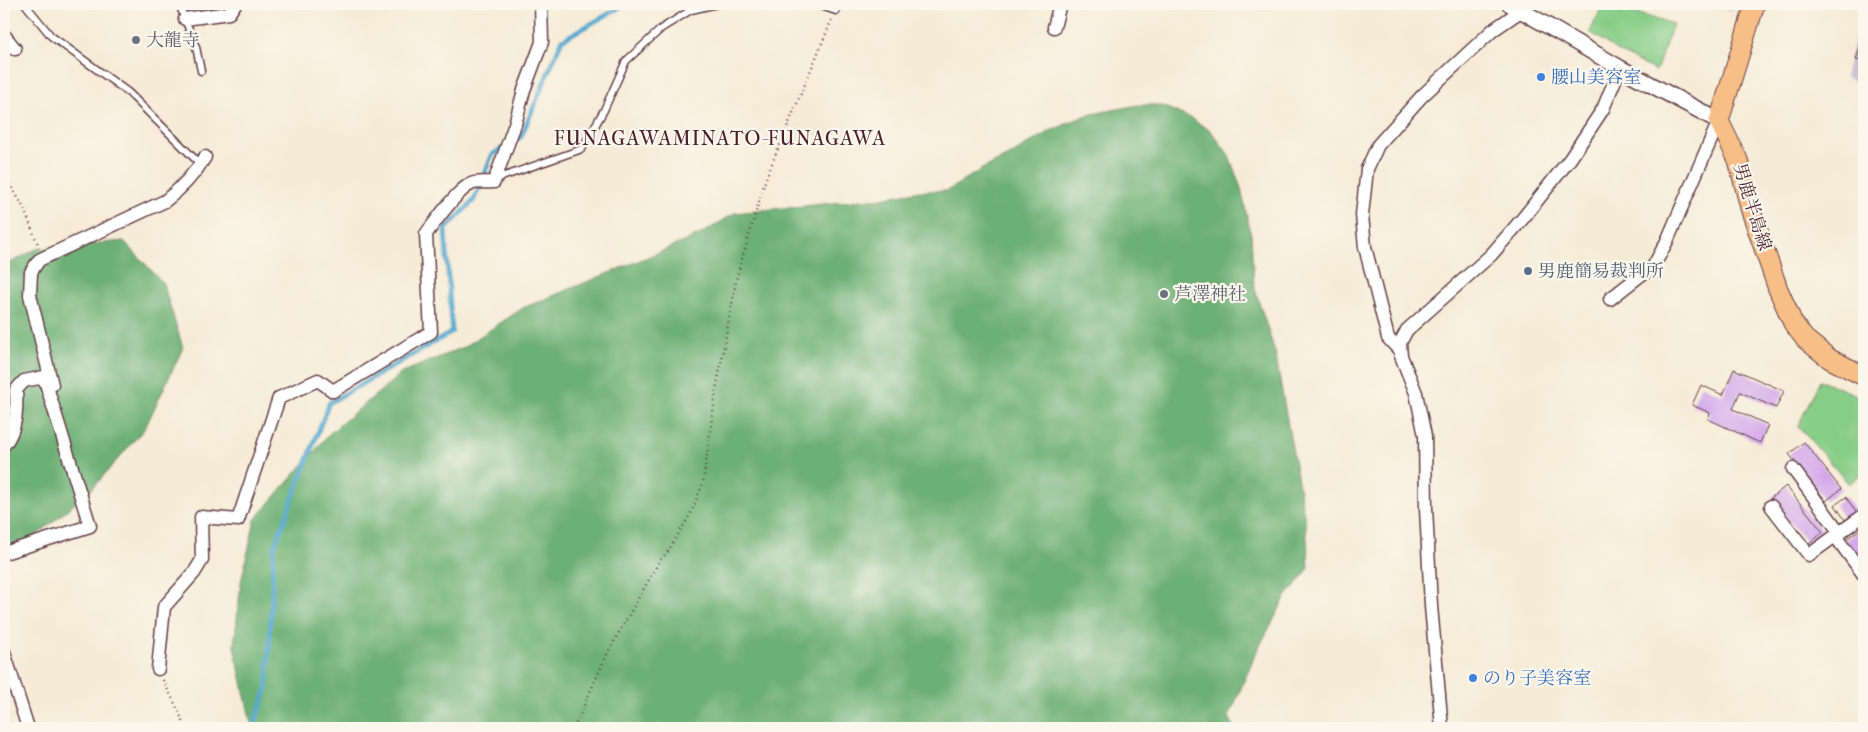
<svg xmlns="http://www.w3.org/2000/svg" width="1868" height="732" font-family="'IM FELL French Canon','Noto Serif JP',serif">
  <style>
    .industrial { fill: #cdbed2 }
    .green { fill: #87cd87; stroke: #687659 }
    .forest { fill: #6db074; stroke: #5c6850 }
    .lines { fill: none; stroke-linecap: round; stroke-linejoin: round }
    .stream { stroke: #54a7cf; stroke-width: 4.5 }
    .building { fill: #d3a7ea }
    .service-casing { stroke: #643e45; stroke-width: 9 }
    .minor-casing { stroke: #643e45; stroke-width: 15 }
    .tertiary-casing { stroke: #643e45; stroke-width: 18 }
    .primary-casing { stroke: #643e45; stroke-width: 21 }
    .path { stroke: #643e45; stroke-width: 2.5; stroke-dasharray: 1 4; stroke-linecap: butt }
    .service { stroke: #fff; stroke-width: 6 }
    .minor { stroke: #fff; stroke-width: 12 }
    .tertiary { stroke: #fff; stroke-width: 15 }
    .primary { stroke: #f7be88; stroke-width: 19 }
    .worship-dot { fill: #6b7280; stroke: #fbf7ec; stroke-width: 2 }
    .shop-dot { fill: #3f7fe0; stroke: #fbf7ec; stroke-width: 2 }
    .service-dot { fill: #5c6f8a; stroke: #fbf7ec; stroke-width: 2 }
    .labels { text-anchor: middle; dominant-baseline: central; stroke-width: 4.5; stroke-linejoin: round; paint-order: stroke }
    .worship-label { font-size: 18px; fill: #5b616d; stroke: #fbf7ec; text-anchor: start }
    .shop-label { font-size: 18px; fill: #366cbe; stroke: #fbf7ec; text-anchor: start }
    .street-label { font-size: 18px; fill: #4a1f2b; stroke: #fbf7ec }
    .service-label { font-size: 18px; fill: #4e5e75; stroke: #fbf7ec; text-anchor: start }
    .quarter-label { font-size: 20px; letter-spacing: 1px; fill: #4a1f2b; stroke: #fbf7ec }
  </style>
  <rect width="100%" height="100%" fill="#fbf7ec"/>
  <filter id="ink" filterUnits="userSpaceOnUse"><feTurbulence type="fractalNoise" baseFrequency=".02" numOctaves="2"/><feDisplacementMap in="SourceGraphic" scale="10" xChannelSelector="R" yChannelSelector="G"/><feConvolveMatrix kernelMatrix="1 2 1 2 8 2 1 2 1" color-interpolation-filters="sRGB"/></filter>
  <filter id="wash" filterUnits="userSpaceOnUse"><feTurbulence type="fractalNoise" baseFrequency=".0096" numOctaves="4" result="noise"/><feDisplacementMap in="SourceGraphic" scale="20" xChannelSelector="R" yChannelSelector="G"/><feGaussianBlur stdDeviation="1.12" result="paint"/><feColorMatrix in="noise" values="0 0 0 0 0 0 0 0 0 0 0 0 0 0 0 0 0 1.4 0 .05"/><feComposite in="paint" operator="in"/></filter>
  <g filter="url(#wash)">
    <rect width="100%" height="100%" fill="#f6ebd6"/>
    <!-- industrial -->
    <path class="industrial" d="M1863,4H1864V87L1845,77Z"/>
    <!-- green -->
    <path class="green" d="M1603,4L1673,24L1656,71L1619,52L1590,32Z
      M1820,380L1864,398V472L1849,484L1798,426Z"/>
    <!-- forest -->
    <path class="forest" d="M1138,105H1160L1190,118L1211,131L1229,155L1241,188L1251,235L1254,286L1275,352L1306,526L1309,568L1285,598L1255,655L1229,717L1235,728H252L234,646L241,582L255,520L330,433L403,372L464,347L523,308L660,252L701,234L735,213L881,198L920,191H947L980,170L1012,154L1048,132L1087,115Z
      M124,241L163,283L183,348L145,428L91,490L24,546L4,545V266L36,249Z"/>
    <g class="lines">
      <!-- stream -->
      <path class="stream" d="M512,143L521,137L562,40L619,8L620,4
        M253,728L267,688L274,548L329,403L452,332L445,230L474,200L492,155L503,148"/>
    </g>
    <g id="blocks">
      <!-- building -->
      <path class="building" d="M1709,4H1734L1732,11Z
        M1864,33V62L1856,60Z
        M1734,369L1784,391L1776,408L1740,392L1733,409L1768,425L1760,443L1708,419L1710,413L1692,405L1701,385L1723,395Z
        M1804,442L1841,489L1826,501L1789,454Z
        M1786,486L1823,532L1808,545L1771,498Z
        M1846,497L1856,512L1845,520L1835,505Z
        M1860,529L1864,535V567L1844,541Z"/>
    </g>
  </g>
  <g filter="url(#ink)">
    <use href="#blocks" fill-opacity="0" stroke="#643e45" stroke-width="1"/>
    <g class="lines">
      <defs>
        <path id="service" d="M25,4L51,36L129,93L200,164
          M179,4L196,47L201,71
          M815,4L836,11
          M496,179L582,149L604,110L626,61L662,28L691,10L717,4"/>
        <path id="minor" d="M185,19L229,13L235,4
          M1054,27L1060,4
          M4,35L15,49
          M1610,299L1642,274L1652,269L1667,241L1719,121
          M1400,351L1388,338L1365,247L1362,215L1367,169L1378,145L1422,96L1493,30L1522,10
          M52,385L30,295L31,272L39,260L165,201C182,188 194,175 205,157
          M4,445C17,429 17,409 16,390L24,381L44,377L90,526L4,553
          M1793,469L1840,533
          M1771,506L1809,555L1864,515
          M1835,536L1864,575
          M4,652L28,728
          M158,669L164,607L194,573L202,560L201,517L238,520L279,398L318,380L333,391L431,332L426,234C436,221 457,190 471,184C477,181 487,183 494,182L515,124L524,90L542,42L541,4
          M1442,728L1431,606L1426,508L1425,436L1416,393L1401,356L1400,343L1407,330L1491,255L1524,217L1570,159L1603,109L1620,68"/>
        <path id="tertiary" d="M1510,4L1620,68L1719,121"/>
        <path id="primary" d="M1755,4L1719,121L1738,160L1750,208L1778,289L1793,323L1805,339L1830,359L1864,376"/>
      </defs>
      <!-- service casing -->
      <use href="#service" class="service-casing"/>
      <!-- minor casing -->
      <use href="#minor" class="minor-casing"/>
      <!-- tertiary casing -->
      <use href="#tertiary" class="tertiary-casing"/>
      <!-- primary casing -->
      <use href="#primary" class="primary-casing"/>
      <!-- path -->
      <path class="path" d="M4,175L22,204L39,247
        M163,680L180,714L184,728
        M574,728L608,652L660,560L667,553L691,513L703,483L716,390L737,276L766,178L832,19"/>
      <!-- service -->
      <use href="#service" class="service"/>
      <!-- minor -->
      <use href="#minor" class="minor"/>
      <!-- tertiary -->
      <use href="#tertiary" class="tertiary"/>
      <!-- primary -->
      <use href="#primary" class="primary"/>
    </g>
  </g>
  <!-- markers -->
  <g class="worship-dot">
    <circle cx="136" cy="40" r="5"/>
    <circle cx="1164" cy="294" r="5"/>
  </g>
  <g class="shop-dot">
    <circle cx="1541" cy="77" r="5"/>
    <circle cx="1473" cy="678" r="5"/>
  </g>
  <circle class="service-dot" cx="1528" cy="271" r="5"/>
  <g class="labels">
    <!-- worship labels -->
    <g class="worship-label">
      <text x="146" y="40">大龍寺</text>
      <text x="1174" y="294">芦澤神社</text>
    </g>
    <!-- shop labels -->
    <g class="shop-label">
      <text x="1551" y="77">腰山美容室</text>
      <text x="1483" y="678">のり子美容室</text>
    </g>
    <!-- street labels -->
    <g class="street-label">
      <text transform="translate(1752 207) rotate(73)">男鹿半島線</text>
    </g>
    <!-- service labels -->
    <g class="service-label">
      <text x="1538" y="271">男鹿簡易裁判所</text>
    </g>
    <!-- quarter labels -->
    <g class="quarter-label">
      <text x="720" y="138">FUNAGAWAMINATO-FUNAGAWA</text>
    </g>
  </g>
  <!-- margin -->
  <rect width="1868" height="732" fill="none" stroke="#fbf7ec" stroke-width="20"/>
</svg>
